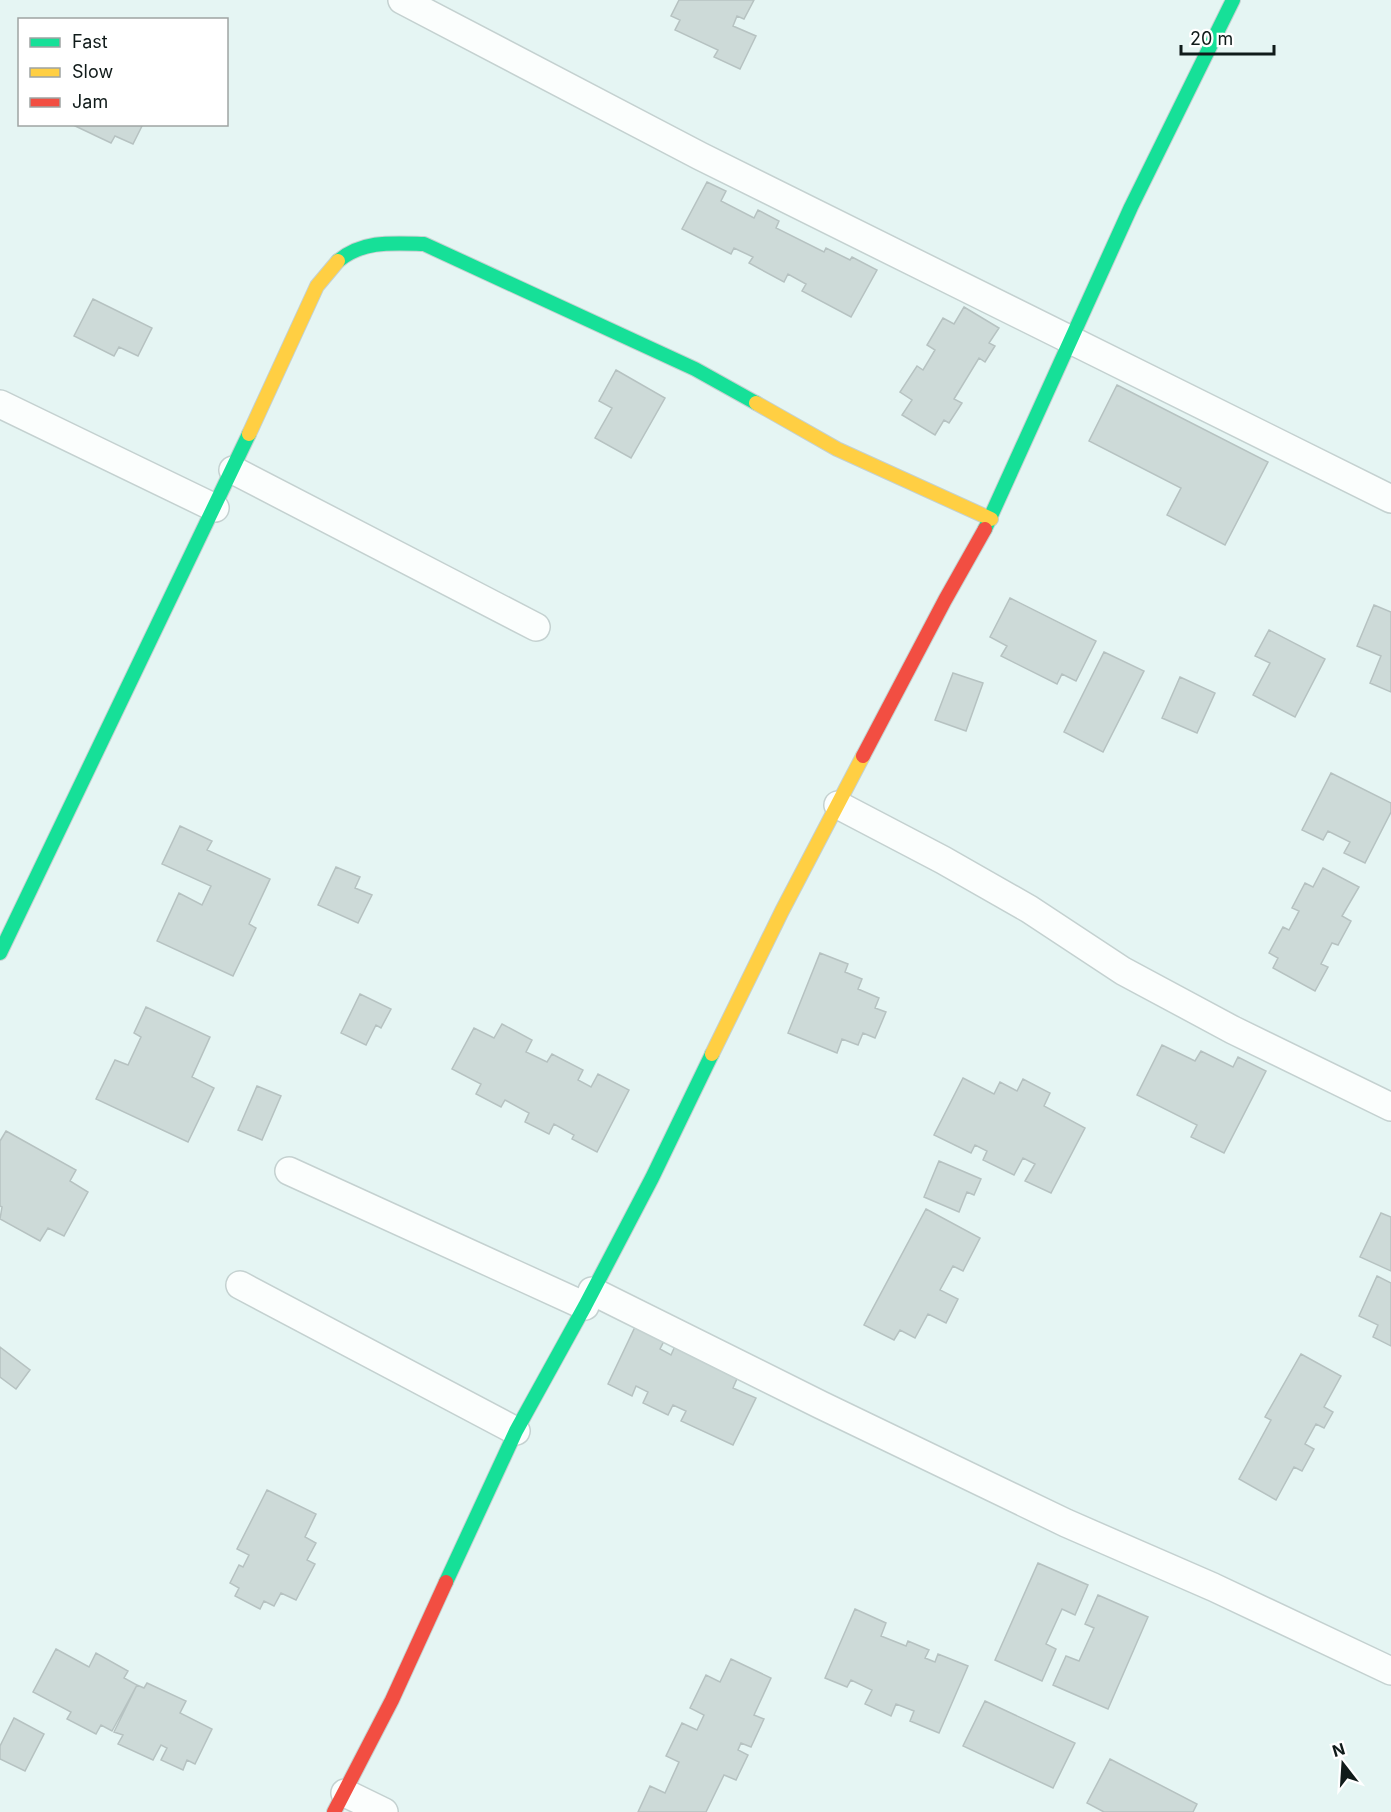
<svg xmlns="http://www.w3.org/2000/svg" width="1391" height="1812" font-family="Inter,sans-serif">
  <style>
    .building { fill: #cddad8; stroke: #b6c2c1; stroke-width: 1.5 }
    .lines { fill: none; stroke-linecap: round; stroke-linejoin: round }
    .street-casing { stroke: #c4d1d0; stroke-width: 30 }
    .fast-casing { stroke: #c4d1d0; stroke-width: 16 }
    .slow-casing { stroke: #c4d1d0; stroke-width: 16 }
    .jam-casing { stroke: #c4d1d0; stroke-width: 16 }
    .street { stroke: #fbfefd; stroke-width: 27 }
    .fast { stroke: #16e098; stroke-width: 14 }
    .slow { stroke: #ffcf43; stroke-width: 14 }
    .jam { stroke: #f24e42; stroke-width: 14 }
  </style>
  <rect width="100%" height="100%" fill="#e5f5f3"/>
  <!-- building -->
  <path class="building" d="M679,0H754L744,19L737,16L733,26L756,36L740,69L714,57L718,50L675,30L680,20L671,16Z
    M71,124H143L133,144L115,136L111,143Z
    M707,182L726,191L721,201L754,218L758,210L779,221L776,228L824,252L826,248L850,260L852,257L877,270L851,317L802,291L806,284L788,274L784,282L749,263L753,257L734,248L731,254L682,229Z
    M93,299L152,328L138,356L119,347L114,356L74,336Z
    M964,307L999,328L989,343L995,346L985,362L979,358L954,399L962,403L949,423L944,420L935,435L902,415L912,400L900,392L917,366L923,370L935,350L927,345L943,318L954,324Z
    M616,370L665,398L631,458L595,438L612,408L599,401Z
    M1117,385L1268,462L1225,545L1167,515L1181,488L1089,441Z
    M1010,598L1096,641L1076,681L1062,674L1057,684L1001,656L1007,646L990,637Z
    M1374,605L1391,612V692L1370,683L1381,656L1357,646Z
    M1269,630L1325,659L1295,717L1253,695L1270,663L1255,656Z
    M1104,652L1144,671L1103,752L1064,732Z
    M953,673L983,683L966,731L935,720Z
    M1180,677L1215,693L1197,733L1162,718Z
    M1331,773L1391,803V812L1365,863L1344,853L1350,842L1328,831L1323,840L1302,830Z
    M180,826L212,841L207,850L270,879L249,924L256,928L233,976L157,941L179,893L202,905L211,886L162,864Z
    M336,867L360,877L355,888L372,895L358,923L318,905Z
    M1323,868L1359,887L1342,916L1351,921L1338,945L1332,943L1321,964L1328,967L1315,991L1273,968L1278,958L1269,953L1283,927L1289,930L1299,911L1292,908L1305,883L1313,887Z
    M820,953L848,964L845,972L862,979L858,989L879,998L875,1008L886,1012L875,1038L863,1033L858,1045L842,1039L837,1053L788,1033Z
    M360,994L391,1009L381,1028L376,1025L366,1045L341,1033Z
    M146,1007L210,1037L192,1077L214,1088L188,1142L96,1099L115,1060L128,1065L141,1037L134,1033Z
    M502,1024L532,1040L526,1052L547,1062L552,1054L583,1070L578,1080L591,1087L598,1074L629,1090L597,1152L572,1139L574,1135L554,1124L549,1134L525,1122L529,1113L505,1100L501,1107L476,1094L481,1084L452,1069L474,1028L494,1038Z
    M1162,1045L1195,1061L1201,1051L1233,1067L1238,1057L1266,1071L1224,1153L1191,1137L1197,1125L1137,1095Z
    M963,1078L994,1094L1000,1082L1017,1091L1023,1079L1050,1093L1044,1106L1085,1128L1051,1193L1025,1181L1035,1164L1023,1158L1014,1175L983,1160L987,1151L975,1145L971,1153L934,1135Z
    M257,1086L281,1096L262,1140L238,1130Z
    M6,1131L76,1170L70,1181L88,1192L64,1236L48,1228L40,1241L0,1219L2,1207L0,1206V1141Z
    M939,1161L981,1179L974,1195L967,1192L959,1212L924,1197Z
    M926,1209L980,1238L963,1271L953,1266L940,1290L958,1299L946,1323L928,1314L915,1338L900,1330L894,1340L864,1325Z
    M1381,1213L1391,1217V1271L1360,1257Z
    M1377,1276L1391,1283V1346L1373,1337L1378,1325L1359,1316Z
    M635,1327L664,1341L660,1349L671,1355L676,1344L739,1374L733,1388L756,1398L733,1445L681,1421L686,1411L673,1405L668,1415L643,1403L648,1392L636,1386L632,1396L608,1384Z
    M0,1347L30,1370L16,1389L0,1377Z
    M1301,1354L1341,1376L1324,1407L1333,1412L1324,1428L1316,1424L1305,1444L1314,1449L1302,1471L1294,1467L1276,1500L1239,1479L1271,1420L1265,1417Z
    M267,1490L316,1514L305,1537L316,1543L307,1560L315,1564L296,1600L281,1593L274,1606L264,1601L260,1609L235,1596L239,1588L230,1583L239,1565L243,1567L249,1555L237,1549Z
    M1038,1563L1088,1585L1075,1615L1062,1609L1046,1644L1056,1649L1042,1681L995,1660Z
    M1098,1595L1148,1617L1108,1709L1053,1685L1066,1656L1079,1661L1094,1628L1085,1624Z
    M855,1609L886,1623L881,1636L906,1646L908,1641L929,1650L925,1658L935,1662L938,1654L968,1666L939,1733L910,1721L914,1711L896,1704L891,1716L865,1704L872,1690L851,1680L847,1687L825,1678Z
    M56,1649L89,1667L96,1653L128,1671L124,1678L137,1685L112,1731L101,1725L96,1734L67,1719L71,1712L33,1692Z
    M731,1659L771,1678L754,1715L764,1719L751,1747L741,1743L738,1750L748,1755L736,1780L724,1775L706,1812H638L650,1786L665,1793L679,1762L666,1756L682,1723L697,1730L704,1715L690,1708L706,1675L720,1682Z
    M147,1683L186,1701L180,1713L212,1729L195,1764L187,1760L183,1770L161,1760L167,1748L161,1745L153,1760L118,1744L123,1735L114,1732L137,1685L144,1688Z
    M985,1701L1075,1743L1053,1788L963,1746Z
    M14,1718L44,1734L25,1771L0,1759V1746Z
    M1110,1759L1197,1804L1193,1812H1104L1087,1803Z"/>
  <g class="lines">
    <defs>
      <path id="street" d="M402,0L700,156L1391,499
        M0,404L215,508
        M233,470L536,627
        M838,805L943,860L1029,909L1123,971L1233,1030L1391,1107
        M289,1171L585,1306
        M240,1285L516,1431
        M592,1291L821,1405L1066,1523L1213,1587L1391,1671
        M345,1793L384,1812"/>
      <path id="fast" d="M338,261C363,240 393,243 424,244L695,369L756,403
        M985,529L1131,207L1233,0
        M0,953L249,434
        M446,1582L516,1431L585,1306L652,1178L712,1054"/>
      <path id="slow" d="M756,403L837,449L991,519
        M249,434L317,286L338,261
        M712,1054L782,911L863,756"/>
      <path id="jam" d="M863,756L945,600L985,529
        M334,1812L392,1700L446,1582"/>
    </defs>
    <!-- street casing -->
    <use href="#street" class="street-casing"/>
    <!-- fast casing -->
    <use href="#fast" class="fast-casing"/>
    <!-- slow casing -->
    <use href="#slow" class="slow-casing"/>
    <!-- jam casing -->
    <use href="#jam" class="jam-casing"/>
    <!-- street -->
    <use href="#street" class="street"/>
    <!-- fast -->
    <use href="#fast" class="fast"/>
    <!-- slow -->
    <use href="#slow" class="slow"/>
    <!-- jam -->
    <use href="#jam" class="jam"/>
  </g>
  <!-- legend -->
  <rect x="18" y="18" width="210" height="108" fill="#ffffff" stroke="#9fa4a3" stroke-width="1.5"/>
  <rect x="30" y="38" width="30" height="9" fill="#16e098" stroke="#9fa4a3" stroke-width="1.5"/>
  <text x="72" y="48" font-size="18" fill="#101b1a">Fast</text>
  <rect x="30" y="68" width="30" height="9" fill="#ffcf43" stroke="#9fa4a3" stroke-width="1.5"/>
  <text x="72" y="78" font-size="18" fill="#101b1a">Slow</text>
  <rect x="30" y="98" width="30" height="9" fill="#f24e42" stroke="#9fa4a3" stroke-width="1.5"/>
  <text x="72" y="108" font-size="18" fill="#101b1a">Jam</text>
  <!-- north arrow -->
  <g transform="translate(1343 1764) rotate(343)" stroke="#ffffff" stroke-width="4.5" paint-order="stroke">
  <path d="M0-4.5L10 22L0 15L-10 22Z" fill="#101b1a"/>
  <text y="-9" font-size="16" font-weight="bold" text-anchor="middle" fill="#101b1a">N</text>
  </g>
  <!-- scale -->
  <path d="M1181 45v9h93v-9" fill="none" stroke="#101b1a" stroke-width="3"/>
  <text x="1190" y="45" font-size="18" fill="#101b1a" stroke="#ffffff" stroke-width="4.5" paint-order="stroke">20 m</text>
</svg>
